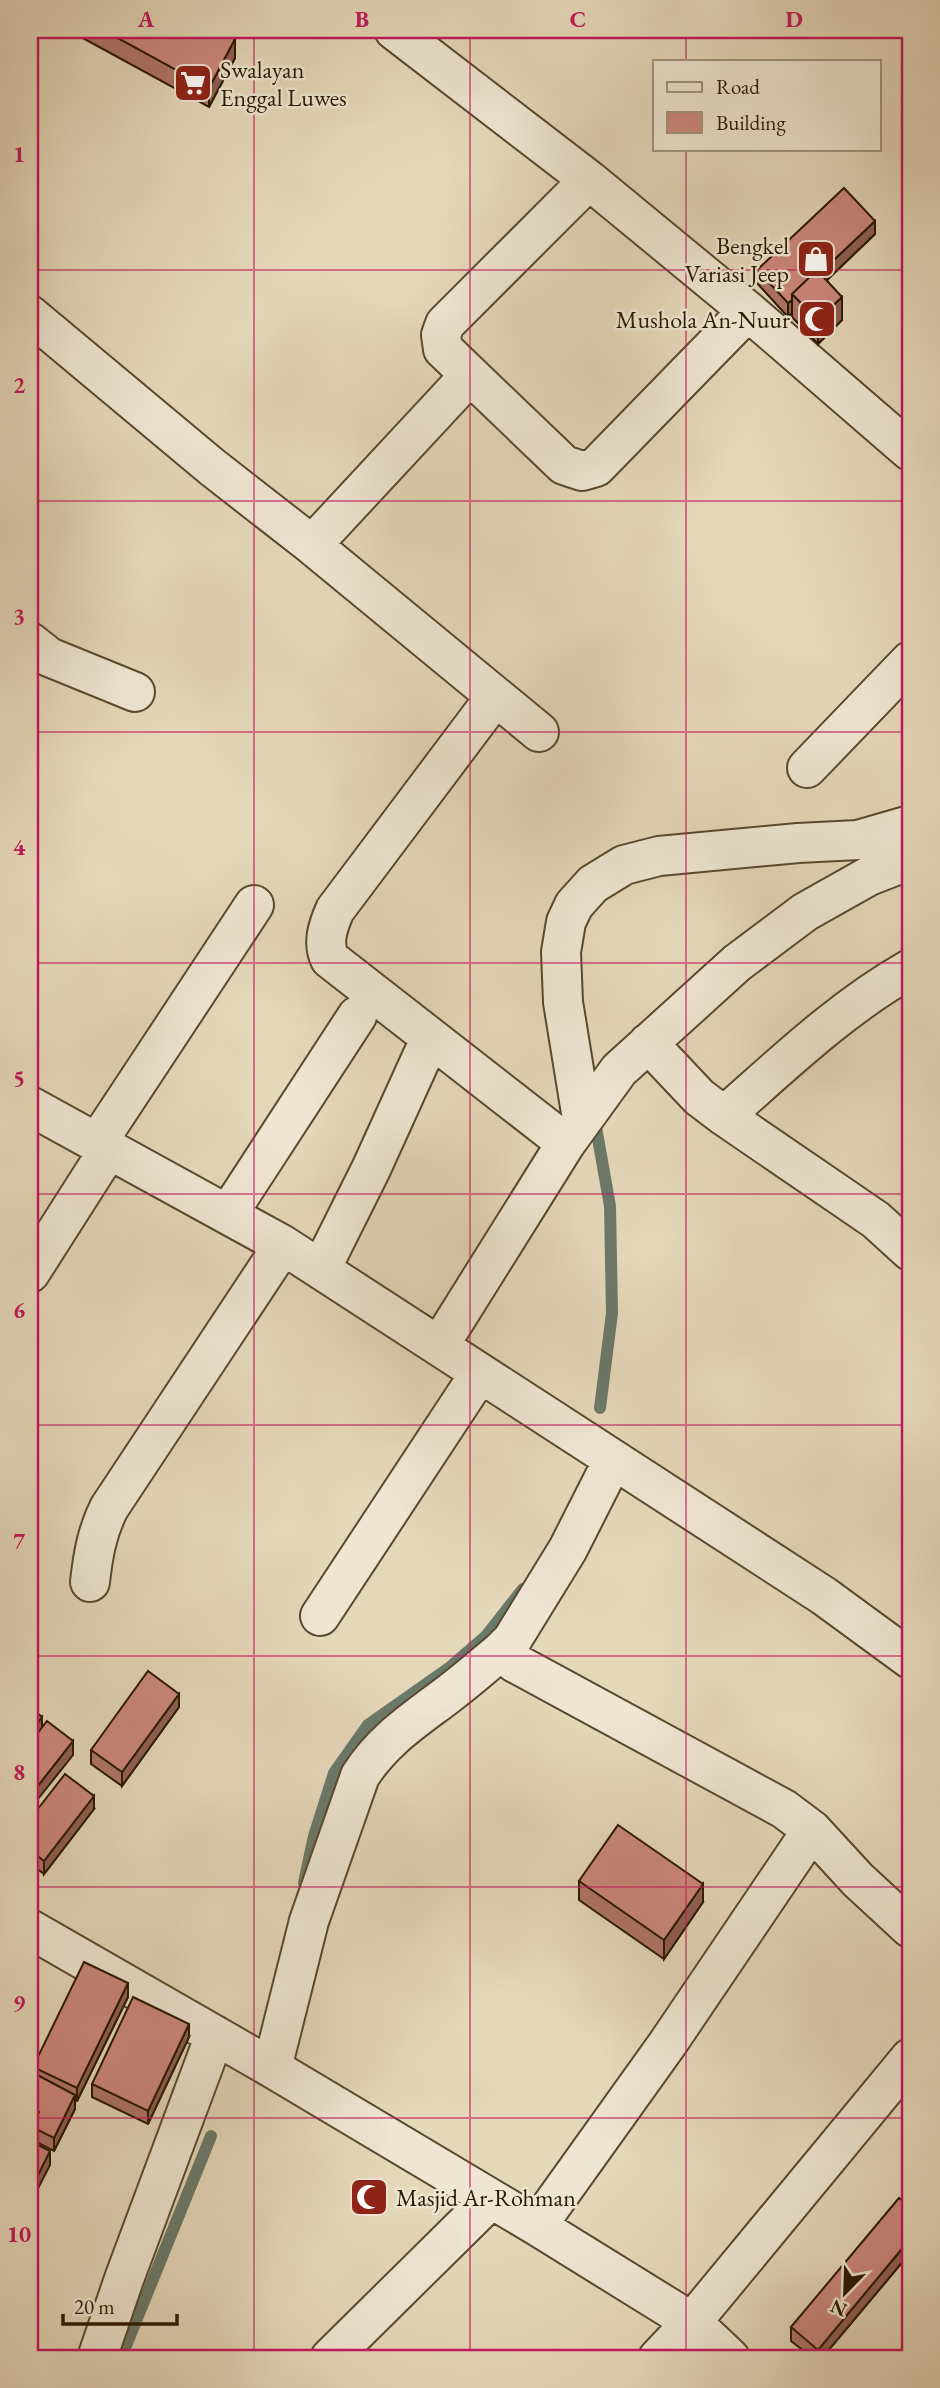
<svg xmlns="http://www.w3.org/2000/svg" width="940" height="2388" font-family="'EB Garamond',serif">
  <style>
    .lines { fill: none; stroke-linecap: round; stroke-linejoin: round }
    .stream { stroke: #6b7969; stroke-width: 12 }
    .minor-casing { stroke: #59482f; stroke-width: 42 }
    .minor { stroke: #eee5d2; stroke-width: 38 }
    .wall { fill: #af746b; stroke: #2a1801; stroke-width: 2 }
    .shaded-wall { fill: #8f5e57; stroke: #2a1801; stroke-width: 2 }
    .building { fill: #cc877c; stroke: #2a1801; stroke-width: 2 }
    .grid { fill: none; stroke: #c2185b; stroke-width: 2; stroke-opacity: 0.55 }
    .labels { text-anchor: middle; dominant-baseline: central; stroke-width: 5; stroke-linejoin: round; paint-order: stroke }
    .poi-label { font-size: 24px; fill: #2a1801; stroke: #eee5d2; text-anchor: start }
    .neatline { fill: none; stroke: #c2185b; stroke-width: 2.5 }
    .grid-label { font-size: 23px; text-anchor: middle; font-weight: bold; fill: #c2185b }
  </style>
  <rect width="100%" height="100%" fill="#e5d7b9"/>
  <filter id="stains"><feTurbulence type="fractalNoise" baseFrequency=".00286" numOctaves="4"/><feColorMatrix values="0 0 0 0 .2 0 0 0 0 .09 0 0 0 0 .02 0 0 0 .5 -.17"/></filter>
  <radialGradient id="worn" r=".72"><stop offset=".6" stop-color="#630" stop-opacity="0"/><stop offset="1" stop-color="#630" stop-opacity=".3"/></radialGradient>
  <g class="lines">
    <!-- stream -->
    <path class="stream" d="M594,1116L610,1206L612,1313L600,1408
      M304,1883L314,1836L334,1773L368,1725L449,1668L486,1636L523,1589
      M121,2358L211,2136"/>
    <defs>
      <path id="minor" d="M394,30L589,180L748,311L910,451
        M589,180L445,324L441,335L443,349L564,465L582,471L596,467L748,311
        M30,315L212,467L312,545L539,732
        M312,545L470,375
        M30,642L49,657L135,692
        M495,697L335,910C328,926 322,943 330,959L566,1143
        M807,768L910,661
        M648,1043L699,1097L724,1116L876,1220L910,1251
        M30,1106L283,1245L824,1596L910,1659
        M724,1116C783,1064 841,1008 910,969
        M582,1119L563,1002L561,952L566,922L574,905L593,884L624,865L659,856L798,843L858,840L910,825
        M97,1143L254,905
        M228,1214L357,1016
        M321,1269L371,1169L430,1039
        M30,1273L109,1149
        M439,1346L566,1143L619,1070L737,963L805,912L869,876L910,860
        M613,1460L568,1549L512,1640L501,1651L515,1663L784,1809L812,1830L858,1880L910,1928
        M90,1582C93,1555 97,1532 109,1508L283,1245
        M320,1616L480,1373
        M30,1929L272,2068L537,2226L692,2322L730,2358
        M272,2068L309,1921L360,1776C383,1740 413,1721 446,1696C465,1682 483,1666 501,1651
        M537,2226L668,2043L812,1830
        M97,2358L124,2279L215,2035
        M330,2358L490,2200
        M658,2358L692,2322L910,2058"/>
    </defs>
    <!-- minor casing -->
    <use href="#minor" class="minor-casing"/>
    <!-- minor -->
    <use href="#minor" class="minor"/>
  </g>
  <!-- wall -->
  <path class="wall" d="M68,30H217L235,58L209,107Z
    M875,234L827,280L842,320L818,344L792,317V313L788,317L757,283V270Z
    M179,1707L122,1786L91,1764V1750Z
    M94,1809L44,1874L30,1863V1819Z
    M579,1881L703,1902L664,1959L579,1900Z
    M128,1997L77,2101L75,2100V2109L54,2151L32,2140V2127L34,2122L30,2120V2071L33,2073V2067Z
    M189,2037L148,2124L92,2097V2084Z
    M910,2253L822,2358H813L791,2341V2327Z"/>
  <!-- shaded-wall -->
  <path class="shaded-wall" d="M235,39V58L209,107V88Z
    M875,221V234L802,304L795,297Z
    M842,297V320L818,344V320Z
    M792,300V313L788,317V303Z
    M179,1694V1707L122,1786V1772Z
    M42,1717V1731L30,1746V1732Z
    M73,1741V1755L30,1809V1796Z
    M94,1796V1809L44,1874V1861Z
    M703,1884V1902L664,1959V1940Z
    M128,1983V1997L77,2101V2088Z
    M189,2024V2037L148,2124V2111Z
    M75,2095V2109L54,2151V2138Z
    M50,2151V2165L30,2204V2191Z
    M910,2239V2253L822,2358H818V2350Z"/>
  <!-- building -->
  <path class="building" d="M103,30H217L235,39L209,88Z
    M844,188L875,221L820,273L817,270L792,294V300L788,303L757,270Z
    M817,270L842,297L818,320L792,294Z
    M148,1671L179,1694L122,1772L91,1750Z
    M30,1707L42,1717L30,1732Z
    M47,1721L73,1741L30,1796V1743Z
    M65,1774L94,1796L44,1861L30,1850V1819Z
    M618,1825L703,1884L664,1940L579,1881Z
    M84,1962L128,1983L77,2088L33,2067Z
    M133,1997L189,2024L148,2111L92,2084Z
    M30,2071L75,2095L54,2138L32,2127L39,2112L30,2107Z
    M30,2141L50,2151L30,2191Z
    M899,2198L910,2207V2239L818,2350L791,2327Z"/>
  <!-- grid -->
  <path class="grid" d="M254,30V2358M470,30V2358M686,30V61M686,149V2358M30,270H910M30,501H910M30,732H910M30,963H910M30,1194H910M30,1425H910M30,1656H910M30,1887H910M30,2118H910"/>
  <!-- icons -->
  <defs>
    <symbol id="supermarket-square" viewBox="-11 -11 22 22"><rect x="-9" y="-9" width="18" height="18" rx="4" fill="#8f2418" stroke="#eee5d2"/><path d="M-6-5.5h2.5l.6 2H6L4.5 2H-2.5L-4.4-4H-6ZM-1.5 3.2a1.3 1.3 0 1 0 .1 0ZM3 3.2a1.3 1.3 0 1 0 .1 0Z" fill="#fff"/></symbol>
    <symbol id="shop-square" viewBox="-11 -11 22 22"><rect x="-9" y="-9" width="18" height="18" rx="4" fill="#8f2418" stroke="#eee5d2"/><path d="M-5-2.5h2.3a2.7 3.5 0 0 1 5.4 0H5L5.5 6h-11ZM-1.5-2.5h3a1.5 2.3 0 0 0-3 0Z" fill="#fff"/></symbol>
    <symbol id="mosque-square" viewBox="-11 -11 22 22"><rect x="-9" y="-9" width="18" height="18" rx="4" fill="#8f2418" stroke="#eee5d2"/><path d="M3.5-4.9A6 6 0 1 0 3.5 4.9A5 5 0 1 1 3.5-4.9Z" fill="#fff"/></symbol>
  </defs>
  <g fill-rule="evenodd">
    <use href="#supermarket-square" x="171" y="61" width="44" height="44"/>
    <use href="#shop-square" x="794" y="237" width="44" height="44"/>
    <use href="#mosque-square" x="795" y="297" width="44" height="44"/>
    <use href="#mosque-square" x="347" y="2175" width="44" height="44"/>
  </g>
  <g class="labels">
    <!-- poi labels -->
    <g class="poi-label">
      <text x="220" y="69">Swalayan<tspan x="220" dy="28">Enggal Luwes</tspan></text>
      <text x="789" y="245" text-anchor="end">Bengkel<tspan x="789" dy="28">Variasi Jeep</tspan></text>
      <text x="790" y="319" text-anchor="end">Mushola An-Nuur</text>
      <text x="396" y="2197">Masjid Ar-Rohman</text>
    </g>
  </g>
  <!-- margin -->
  <rect width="940" height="2388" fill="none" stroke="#e5d7b9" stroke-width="77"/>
  <!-- legend -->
  <rect x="653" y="60" width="228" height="91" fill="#eee5d2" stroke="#a0937e" stroke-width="2"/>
  <rect x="667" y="82" width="35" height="10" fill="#eee5d2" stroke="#a0937e" stroke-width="2"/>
  <text x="716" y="94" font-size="21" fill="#2a1801">Road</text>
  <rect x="667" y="112" width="35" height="21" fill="#cc877c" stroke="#a0937e" stroke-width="2"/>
  <text x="716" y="130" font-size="21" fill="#2a1801">Building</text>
  <!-- north arrow -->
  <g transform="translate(845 2293) rotate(203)" stroke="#eee5d2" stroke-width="5" paint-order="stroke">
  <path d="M0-5L12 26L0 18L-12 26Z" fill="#2a1801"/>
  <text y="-10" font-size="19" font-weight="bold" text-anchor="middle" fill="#2a1801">N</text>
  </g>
  <!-- scale -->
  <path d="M63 2314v10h114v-10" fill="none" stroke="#2a1801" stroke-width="3.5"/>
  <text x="74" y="2314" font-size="21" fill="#2a1801" stroke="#eee5d2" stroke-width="5" paint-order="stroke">20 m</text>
  <rect x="38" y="38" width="864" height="2312" class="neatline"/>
  <g class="grid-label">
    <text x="146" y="27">A</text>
    <text x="362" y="27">B</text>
    <text x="578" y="27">C</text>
    <text x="794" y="27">D</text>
    <text x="19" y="162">1</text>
    <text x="19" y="393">2</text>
    <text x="19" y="624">3</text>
    <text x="19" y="855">4</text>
    <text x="19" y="1086">5</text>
    <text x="19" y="1318">6</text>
    <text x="19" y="1549">7</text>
    <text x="19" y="1780">8</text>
    <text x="19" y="2011">9</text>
    <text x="19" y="2242">10</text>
  </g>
  <rect width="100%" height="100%" filter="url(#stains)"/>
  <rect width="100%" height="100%" fill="url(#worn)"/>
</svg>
